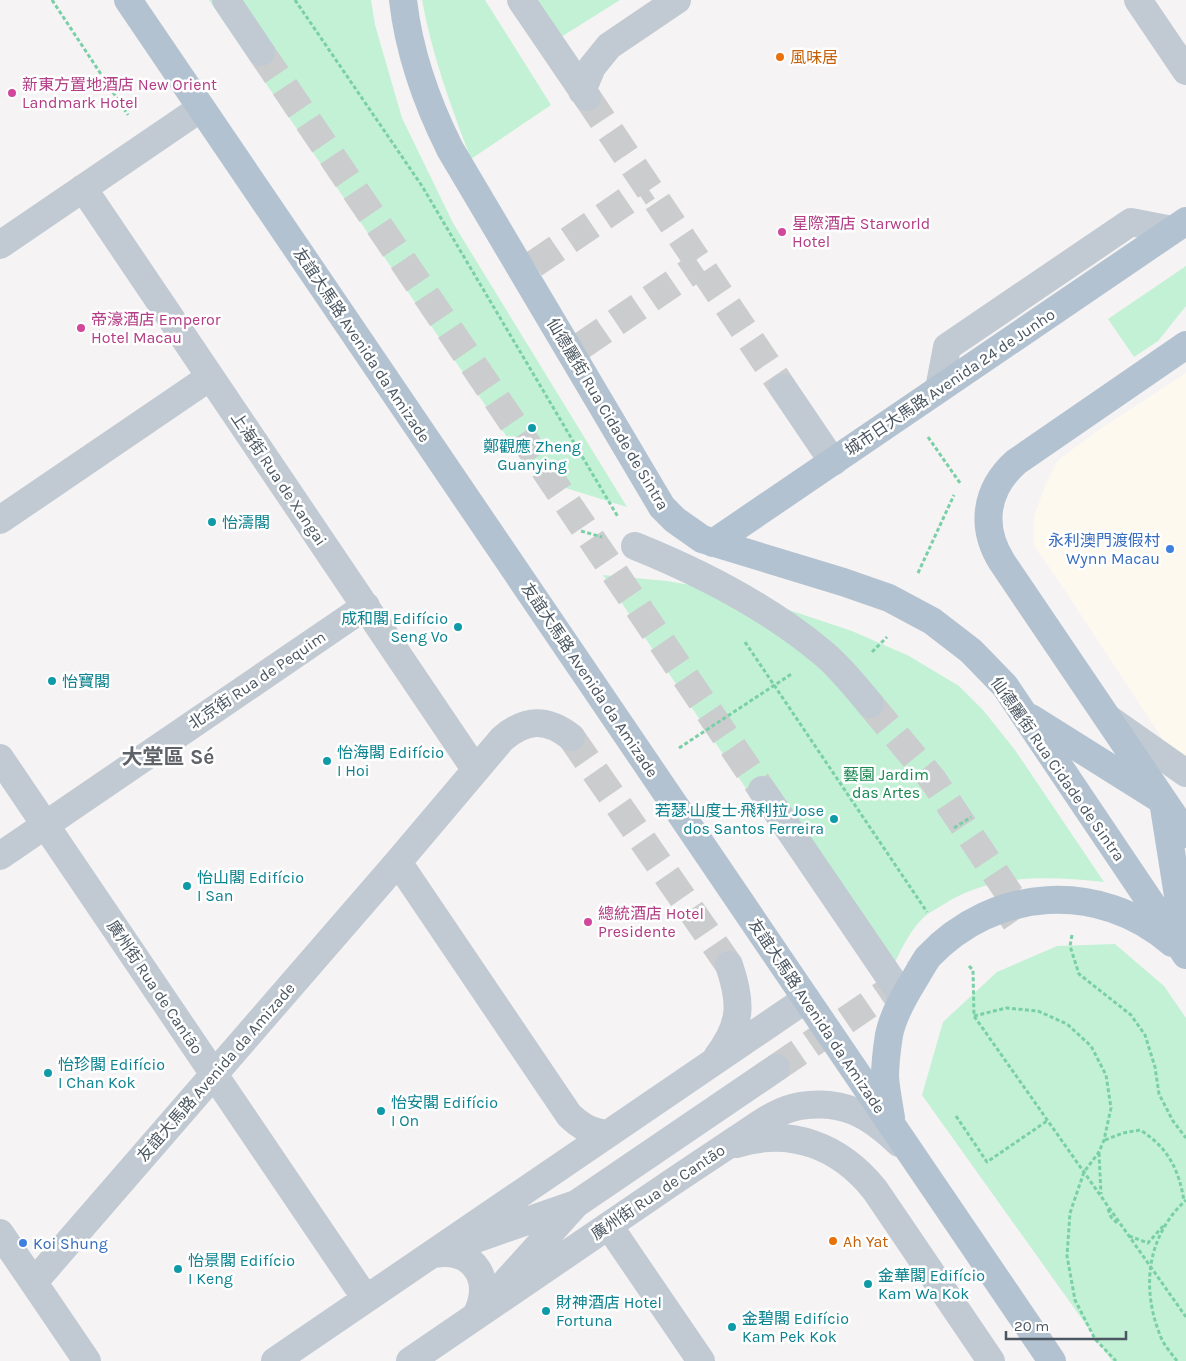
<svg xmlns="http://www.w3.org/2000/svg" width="1186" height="1361" font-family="Karla,'Noto Sans SC',sans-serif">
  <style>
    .commercial { fill: #fdf9ef }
    .green { fill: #c3f1d5 }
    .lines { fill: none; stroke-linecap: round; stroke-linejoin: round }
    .minor-tunnel { stroke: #caccce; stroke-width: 28; stroke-dasharray: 28 14; stroke-linecap: butt }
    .path { stroke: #7ad0a6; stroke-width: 3; stroke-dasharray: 4 2.5; stroke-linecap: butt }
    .minor { stroke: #c1cad2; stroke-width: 28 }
    .major { stroke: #b3c2d1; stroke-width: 28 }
    .path-bridge { stroke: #7ad0a6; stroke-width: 3; stroke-dasharray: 4 2.5; stroke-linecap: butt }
    .food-dot { fill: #e8710a; stroke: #fff; stroke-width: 2 }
    .hotel-dot { fill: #d1479c; stroke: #fff; stroke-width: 2 }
    .culture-dot { fill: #0f9aa8; stroke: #fff; stroke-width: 2 }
    .shop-dot { fill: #3f7fe0; stroke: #fff; stroke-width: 2 }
    .labels { text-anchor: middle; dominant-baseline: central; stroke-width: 5; stroke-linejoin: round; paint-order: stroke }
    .food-label { font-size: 16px; fill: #c56008; stroke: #fff; text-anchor: start }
    .hotel-label { font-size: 16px; fill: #b23c85; stroke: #fff; text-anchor: start }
    .street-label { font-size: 16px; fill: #4a5661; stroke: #fff }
    .culture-label { font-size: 16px; fill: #0d838f; stroke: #fff; text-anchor: start }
    .shop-label { font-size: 16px; fill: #366cbe; stroke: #fff; text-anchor: end }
    .park-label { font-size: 16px; fill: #17864f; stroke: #fff }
    .district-label { font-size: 21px; font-weight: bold; fill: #5f6368; stroke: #fff }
  </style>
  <rect width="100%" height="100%" fill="#f5f3f3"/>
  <!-- commercial -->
  <path class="commercial" d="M1186,373V775L1058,580L1034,546V516L1045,486L1058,460L1100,429Z"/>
  <!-- green -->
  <path class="green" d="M209,0H371L375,25L402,118L453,223L627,507L556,485L526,465Z
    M422,0H485L551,105L471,159C451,107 432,55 422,0Z
    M535,0H620L561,37Z
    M1186,266V306L1158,341L1134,357L1108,319Z
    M603,575L667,581L724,591L783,608L852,631L909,656L959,686L983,710L1015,750L1104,882C1047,876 991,873 941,906C936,909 930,912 925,916C910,930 901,950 892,968L824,905Z
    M1115,944L1164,986L1186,1018V1361H1112L922,1095L943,1022L997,972L1057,946Z"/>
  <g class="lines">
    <!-- minor-tunnel -->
    <path class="minor-tunnel" d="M261,52L762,790
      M587,97L783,388
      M534,264L647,187
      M581,346L700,265
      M870,704L933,780L1016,904L996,918
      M571,737L729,965
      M776,1068L915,973"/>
    <!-- path -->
    <path class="path" d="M52,0L128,115
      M295,0L422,186L618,517
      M928,437L960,483
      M581,531L602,537
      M918,573L954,495
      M745,642L927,912
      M872,652L887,637
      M679,748L793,673
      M1072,935L1070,946L1079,974L1131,1015L1145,1035L1155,1067L1159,1094L1173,1121L1186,1138
      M969,966L973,970L974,1016L1186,1317
      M974,1016L1006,1008L1038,1011L1067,1024L1091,1046L1106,1075L1111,1108L1104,1140L1099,1152L1084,1172L1070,1213L1067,1256L1075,1300L1095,1339L1116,1361
      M956,1116L987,1162L1047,1121
      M1105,1140L1123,1133L1140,1130C1168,1147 1179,1170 1184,1201
      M1099,1153L1101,1194
      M1108,1209L1111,1217L1118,1224
      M1129,1236L1148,1243L1164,1225
      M1177,1361C1171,1353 1163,1344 1160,1335C1141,1287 1147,1236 1186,1200"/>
    <!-- minor -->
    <path class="minor" d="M226,0L261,52
      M521,0L587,97
      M1138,0L1186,71
      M582,91L592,67L609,46L677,0
      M83,188L475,769
      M0,245L201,108
      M783,388L833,462
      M939,389L947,347L1131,222L1172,230
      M0,520L210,377
      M635,546C702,573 768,607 823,653C841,668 855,686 870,704
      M1109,719L1186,773
      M0,758L366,1299
      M762,790L903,997
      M0,856L366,606
      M398,862L569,1115C581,1127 592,1132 608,1134
      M717,1057C742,1024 742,1003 729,965
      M736,1144C791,1127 840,1146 875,1190L991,1361
      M609,1226L701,1361
      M0,1233L87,1361
      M467,1242L573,1205
      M434,1254C476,1247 495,1283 475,1317
      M34,1282L398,862L502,739C526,718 547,718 571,737
      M504,1284L576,1204L776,1068
      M275,1361L806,999
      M410,1361C498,1301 586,1241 674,1181C695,1167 716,1153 737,1139C757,1126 776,1110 800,1106C843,1099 870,1115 899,1143"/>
    <!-- major -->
    <path class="major" d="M128,0L1052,1361
      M403,0C409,53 426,101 450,149L662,507L675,520L702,539L843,582L889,598L932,621L971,651L1005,686L1186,955
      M1186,345L1016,462C985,490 980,527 1002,562L1186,834
      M713,543L1186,221
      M1031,718L1163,801L1186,946
      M891,1118C889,1105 886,1090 885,1077C885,1064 887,1048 889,1035C893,1015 904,996 914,980C919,972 923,964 928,957C994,887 1099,880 1172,943"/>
    <!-- path-bridge -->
    <path class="path-bridge" d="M954,828L971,817"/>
  </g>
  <!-- markers -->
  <g class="food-dot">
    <circle cx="780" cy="57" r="5"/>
    <circle cx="833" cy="1241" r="5"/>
  </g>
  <g class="hotel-dot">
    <circle cx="12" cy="93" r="5"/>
    <circle cx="782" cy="232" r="5"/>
    <circle cx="81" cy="328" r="5"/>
    <circle cx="588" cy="922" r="5"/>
  </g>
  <g class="culture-dot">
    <circle cx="532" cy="428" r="5"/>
    <circle cx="212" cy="522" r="5"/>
    <circle cx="458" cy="627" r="5"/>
    <circle cx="52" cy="681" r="5"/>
    <circle cx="327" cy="761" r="5"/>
    <circle cx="834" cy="819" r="5"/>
    <circle cx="187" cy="886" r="5"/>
    <circle cx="48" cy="1073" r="5"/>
    <circle cx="381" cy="1111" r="5"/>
    <circle cx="178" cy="1269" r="5"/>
    <circle cx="868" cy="1284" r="5"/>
    <circle cx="546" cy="1311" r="5"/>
    <circle cx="732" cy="1327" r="5"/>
  </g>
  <g class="shop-dot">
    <circle cx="1170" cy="549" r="5"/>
    <circle cx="23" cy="1243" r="5"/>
  </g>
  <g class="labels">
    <!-- food labels -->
    <g class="food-label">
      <text x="790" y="57">風味居</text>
      <text x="843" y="1241">Ah Yat</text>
    </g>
    <!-- hotel labels -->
    <g class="hotel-label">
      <text x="22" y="84">新東方置地酒店 New Orient<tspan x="22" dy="18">Landmark Hotel</tspan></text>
      <text x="792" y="223">星際酒店 Starworld<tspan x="792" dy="18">Hotel</tspan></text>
      <text x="91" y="319">帝濠酒店 Emperor<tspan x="91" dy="18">Hotel Macau</tspan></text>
      <text x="598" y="913">總統酒店 Hotel<tspan x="598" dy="18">Presidente</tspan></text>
    </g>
    <!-- street labels -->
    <g class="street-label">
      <text transform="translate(362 345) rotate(56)">友誼大馬路 Avenida da Amizade</text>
      <text transform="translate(950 382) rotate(-34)">城市日大馬路 Avenida 24 de Junho</text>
      <text transform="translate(608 414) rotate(59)">仙德麗街 Rua Cidade de Sintra</text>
      <text transform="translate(279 479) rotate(56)">上海街 Rua de Xangai</text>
      <text transform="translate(257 680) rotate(-34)">北京街 Rua de Pequim</text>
      <text transform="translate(590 680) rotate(56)">友誼大馬路 Avenida da Amizade</text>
      <text transform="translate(1058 769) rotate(55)">仙德麗街 Rua Cidade de Sintra</text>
      <text transform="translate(155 987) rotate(56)">廣州街 Rua de Cantão</text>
      <text transform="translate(817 1016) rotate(56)">友誼大馬路 Avenida da Amizade</text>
      <text transform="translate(216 1072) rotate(-49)">友誼大馬路 Avenida da Amizade</text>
      <text transform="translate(658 1192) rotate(-34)">廣州街 Rua de Cantão</text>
    </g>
    <!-- culture labels -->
    <g class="culture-label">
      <text x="532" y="446" text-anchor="middle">鄭觀應 Zheng<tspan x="532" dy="18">Guanying</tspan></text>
      <text x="222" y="522">怡濤閣</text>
      <text x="448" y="618" text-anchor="end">成和閣 Edifício<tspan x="448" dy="18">Seng Vo</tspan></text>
      <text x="62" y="681">怡寶閣</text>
      <text x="337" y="752">怡海閣 Edifício<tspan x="337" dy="18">I Hoi</tspan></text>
      <text x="824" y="810" text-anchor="end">若瑟·山度士·飛利拉 Jose<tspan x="824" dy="18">dos Santos Ferreira</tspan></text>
      <text x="197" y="877">怡山閣 Edifício<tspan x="197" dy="18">I San</tspan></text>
      <text x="58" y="1064">怡珍閣 Edifício<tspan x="58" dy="18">I Chan Kok</tspan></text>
      <text x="391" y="1102">怡安閣 Edifício<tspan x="391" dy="18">I On</tspan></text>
      <text x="188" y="1260">怡景閣 Edifício<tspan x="188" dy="18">I Keng</tspan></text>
      <text x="878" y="1275">金華閣 Edifício<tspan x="878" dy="18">Kam Wa Kok</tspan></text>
      <text x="556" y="1302">財神酒店 Hotel<tspan x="556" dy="18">Fortuna</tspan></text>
      <text x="742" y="1318">金碧閣 Edifício<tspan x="742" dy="18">Kam Pek Kok</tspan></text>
    </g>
    <!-- shop labels -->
    <g class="shop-label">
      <text x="1160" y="540">永利澳門渡假村<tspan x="1160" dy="18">Wynn Macau</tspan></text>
      <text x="33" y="1243" text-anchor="start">Koi Shung</text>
    </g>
    <!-- park labels -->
    <g class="park-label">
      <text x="886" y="774">藝園 Jardim<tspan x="886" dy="18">das Artes</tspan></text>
    </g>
    <!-- district labels -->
    <g class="district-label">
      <text x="168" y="757">大堂區 Sé</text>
    </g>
  </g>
  <!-- scale -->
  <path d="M1006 1331v8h120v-8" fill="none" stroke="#4a5661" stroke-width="2.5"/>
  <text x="1014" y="1331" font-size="15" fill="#4a5661" stroke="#ffffff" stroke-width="4" paint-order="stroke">20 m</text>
</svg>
